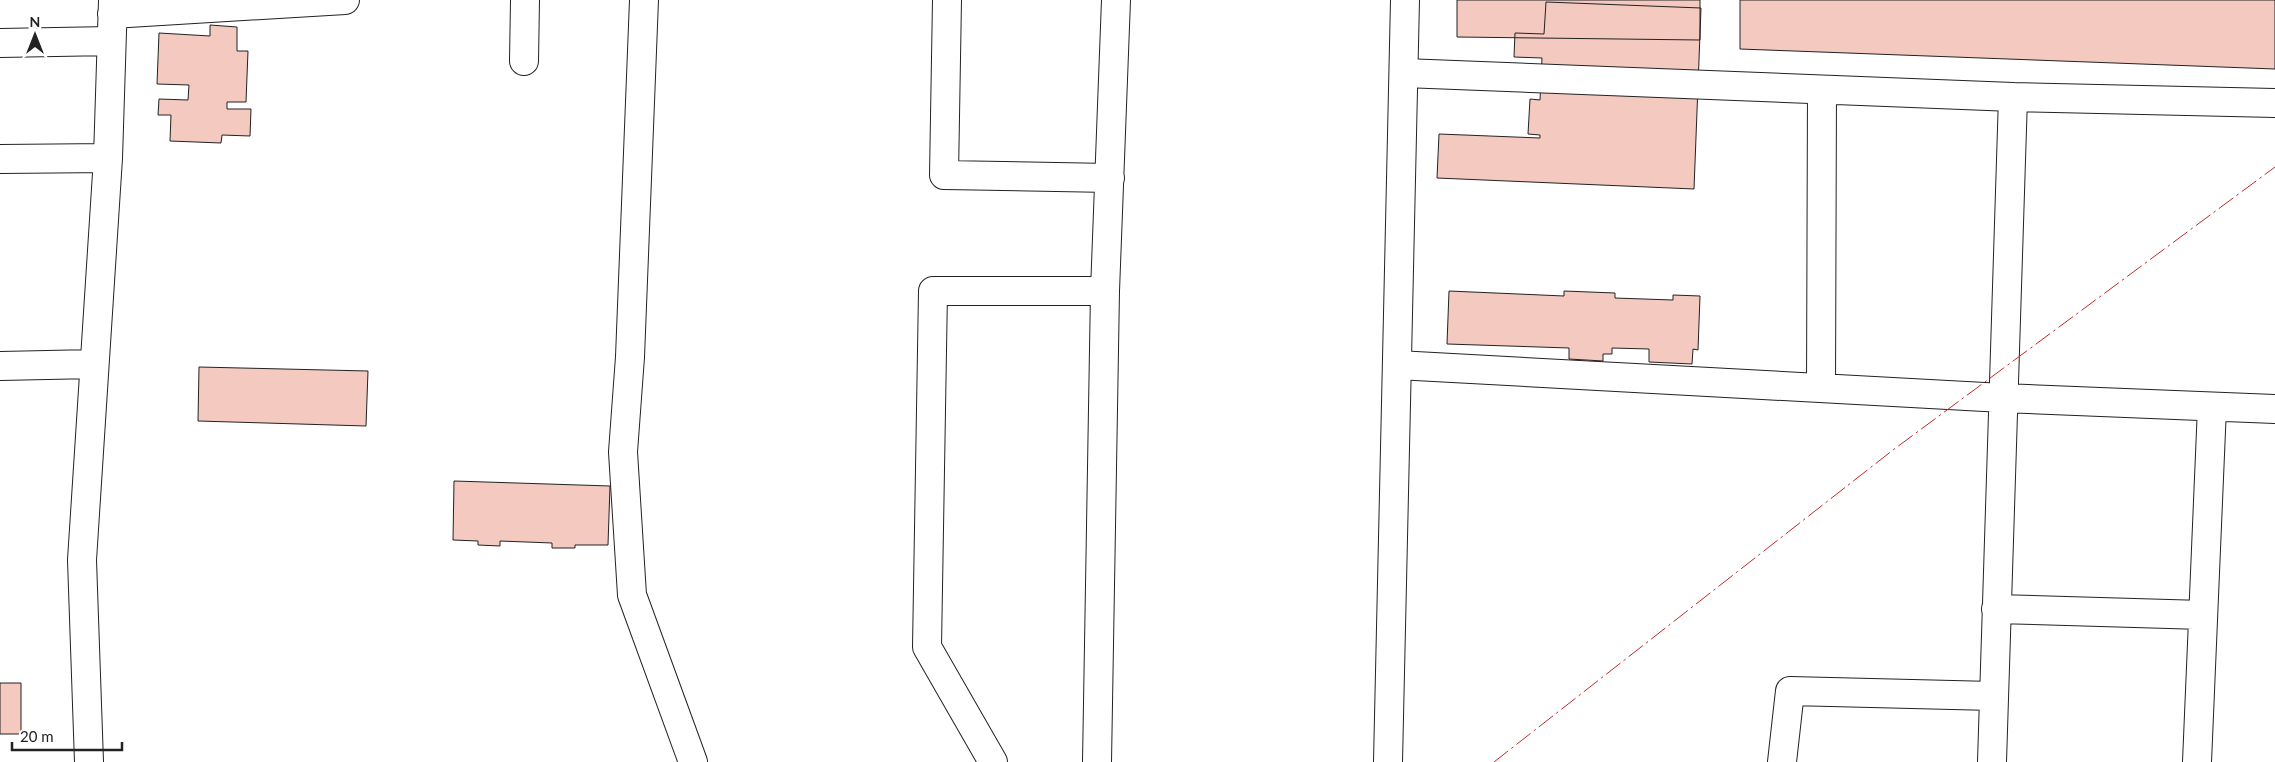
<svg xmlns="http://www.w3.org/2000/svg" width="2275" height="762" font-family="Lato,sans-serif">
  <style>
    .building { fill: #f3c9c0; stroke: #222 }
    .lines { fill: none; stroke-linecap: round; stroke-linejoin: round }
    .street-casing { stroke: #222; stroke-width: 30 }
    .secondary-casing { stroke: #222; stroke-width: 30 }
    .street { stroke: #fff; stroke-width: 28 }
    .secondary { stroke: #fff; stroke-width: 28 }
    .power { stroke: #c62828; stroke-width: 1; stroke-dasharray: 18 4 2.5 4; stroke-linecap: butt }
  </style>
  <rect width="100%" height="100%" fill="#fff"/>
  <!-- building -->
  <path class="building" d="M1457,0H1700V40L1457,37Z
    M1740,0H2275V69L1740,49Z
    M1546,2L1701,8L1694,189L1437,178L1439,134L1540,138V135L1528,134L1530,99L1540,100L1542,58L1514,57L1515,33L1544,34Z
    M210,25L237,27V51H248L246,102H227V109H251L250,136L222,135L221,143L170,141L171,115H158L159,99L188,100L189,85L157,84L159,33L210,36Z
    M1449,291L1564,296V291L1615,293V298L1673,300V295L1700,296L1698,350L1693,349L1692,364L1649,362V349L1612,348V354H1603V361L1569,359V348L1447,344Z
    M199,367L368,371L366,426L198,421Z
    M454,481L610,486L608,545H575V548H552V543L500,541V546L478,545V541L453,540Z
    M0,683H21V734H0Z"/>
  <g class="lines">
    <defs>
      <path id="street" d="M644,0L630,357L623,452L632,595L693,762
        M947,0L944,175L1110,178
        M112,14L345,0
        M0,43L111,41
        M524,61L525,0
        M1404,73L2013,97
        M0,159L108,158
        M1105,291L1116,0
        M1397,365L2003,398L2275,409
        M0,366L94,364
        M1821,388L1822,90
        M1996,609L2203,615
        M89,762L82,560L108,158L113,0
        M993,762L927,647L933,291H1105L1097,762
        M1782,762L1790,691L1993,696
        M1992,762L2013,97L2275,103
        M2197,762L2212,407"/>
      <path id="secondary" d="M1388,762L1405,0"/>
    </defs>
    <!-- street casing -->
    <use href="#street" class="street-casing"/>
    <!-- secondary casing -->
    <use href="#secondary" class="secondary-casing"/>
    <!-- street -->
    <use href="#street" class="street"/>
    <!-- secondary -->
    <use href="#secondary" class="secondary"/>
    <!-- power -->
    <path class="power" d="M1494,762L1893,450L2275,167"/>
  </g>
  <!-- north arrow -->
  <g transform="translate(35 35)" stroke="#ffffff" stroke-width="4" paint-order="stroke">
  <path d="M0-4L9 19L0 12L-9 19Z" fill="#222222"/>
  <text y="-8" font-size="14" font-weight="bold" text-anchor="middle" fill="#222222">N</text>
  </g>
  <!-- scale -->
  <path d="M12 742v8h110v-8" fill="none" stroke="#222222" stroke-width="2.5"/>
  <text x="20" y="742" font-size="15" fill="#222222" stroke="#ffffff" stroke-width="4" paint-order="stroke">20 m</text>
</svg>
